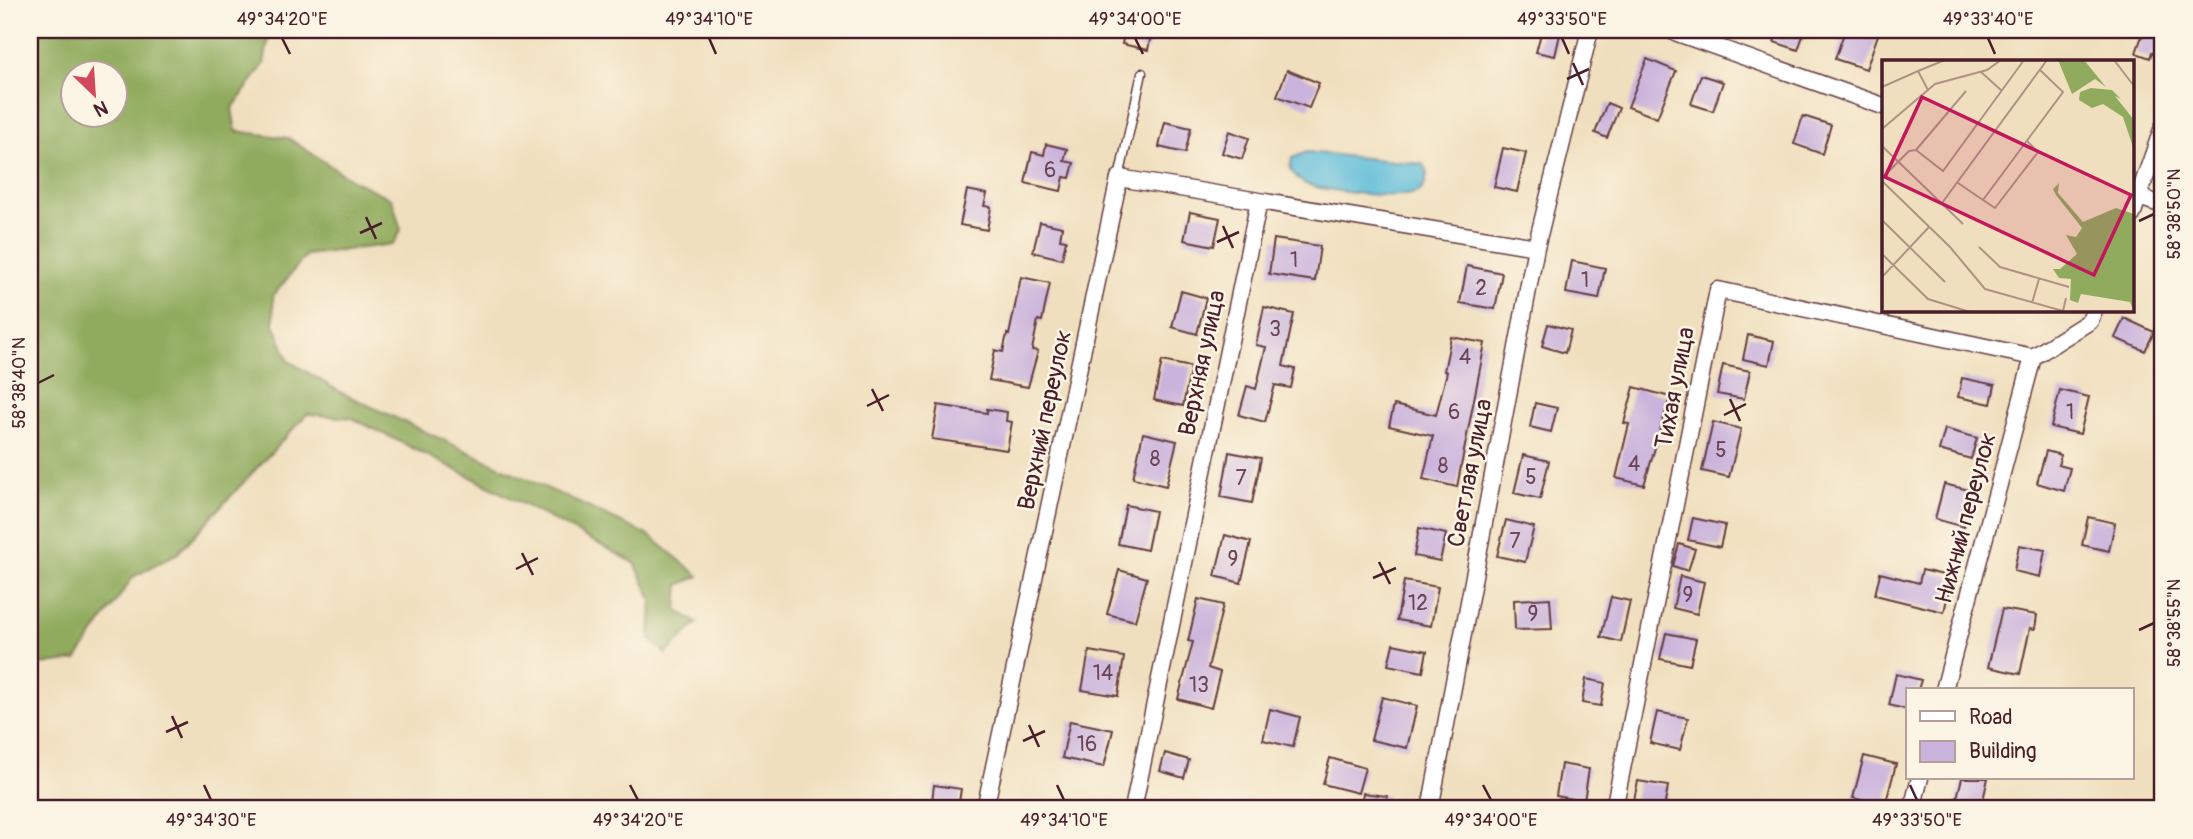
<svg xmlns="http://www.w3.org/2000/svg" width="2193" height="839" font-family="Pangolin,sans-serif">
  <style>
    .forest { fill: #90ab5d; stroke: #6d6544; stroke-width: 2; fill-rule: evenodd }
    .water { fill: #5bbcd9; stroke: #526e82; stroke-width: 2 }
    .building { fill: #cab3dc }
    .lines { fill: none; stroke-linecap: round; stroke-linejoin: round }
    .service-casing { stroke: #633c41; stroke-width: 11 }
    .minor-casing { stroke: #633c41; stroke-width: 19 }
    .service { stroke: #fff; stroke-width: 8 }
    .minor { stroke: #fff; stroke-width: 16 }
    .ticks { fill: none; stroke: #4a1f2b; stroke-width: 2.5 }
    .labels { text-anchor: middle; dominant-baseline: central; stroke-width: 5; stroke-linejoin: round; paint-order: stroke }
    .number-label { font-size: 21px; fill: #6a4457 }
    .street-label { font-size: 24px; fill: #4a1f2b; stroke: #fcf5e5 }
    .inset-road { fill: none; stroke: #ae9283; stroke-width: 2 }
    .view { fill: #c2185b; fill-opacity: 0.15; stroke: #c2185b; stroke-width: 3.5 }
    .inset-edge { fill: none; stroke: #4a1f2b; stroke-width: 3.5 }
    .neatline { fill: none; stroke: #4a1f2b; stroke-width: 2.5 }
    .ticks-label { font-size: 18px; text-anchor: middle; fill: #4a1f2b }
  </style>
  <rect width="100%" height="100%" fill="#fcf5e5"/>
  <filter id="ink" filterUnits="userSpaceOnUse"><feTurbulence type="fractalNoise" baseFrequency=".0143" numOctaves="2"/><feDisplacementMap in="SourceGraphic" scale="14" xChannelSelector="R" yChannelSelector="G"/><feConvolveMatrix kernelMatrix="1 2 1 2 8 2 1 2 1" color-interpolation-filters="sRGB"/></filter>
  <filter id="wash" filterUnits="userSpaceOnUse"><feTurbulence type="fractalNoise" baseFrequency=".00686" numOctaves="4" result="noise"/><feDisplacementMap in="SourceGraphic" scale="28" xChannelSelector="R" yChannelSelector="G"/><feGaussianBlur stdDeviation="1.57" result="paint"/><feColorMatrix in="noise" values="0 0 0 0 0 0 0 0 0 0 0 0 0 0 0 0 0 1.4 0 .05"/><feComposite in="paint" operator="in"/></filter>
  <g filter="url(#wash)">
    <rect width="100%" height="100%" fill="#f0dfbe"/>
    <!-- forest -->
    <path class="forest" d="M30,30H270L264,64L232,109L236,131L288,138L352,180L392,199L401,230L393,244L306,255L273,296L274,324L289,361L342,393L650,536L699,576L679,585L677,610L697,623L666,654L650,639L652,599L635,563L471,477L352,418L307,414L178,553L133,577L76,660L40,665L30,661ZM74,74H116V116H74Z"/>
    <!-- water -->
    <path class="water" d="M1307,152L1422,164L1427,170C1427,176 1426,185 1421,190C1408,202 1322,191 1306,184C1299,181 1295,175 1290,169L1292,158Z"/>
    <g id="blocks">
      <!-- building -->
      <path class="building" d="M1125,30H1152L1148,50L1122,44Z
        M1542,30H1561L1555,56L1536,52Z
        M1779,30H1805L1798,50L1774,42Z
        M1845,30H1863L1878,35L1866,69L1835,59Z
        M2144,30H2163V57L2152,52L2150,58L2136,53Z
        M1647,59L1676,71L1657,118L1628,107Z
        M1287,70L1319,83L1309,108L1277,96Z
        M1701,75L1723,82L1713,111L1691,104Z
        M1607,103L1619,108L1607,138L1595,133Z
        M1803,116L1831,125L1822,154L1794,144Z
        M1165,122L1191,128L1185,153L1159,147Z
        M1229,131L1249,138L1242,159L1222,153Z
        M1046,144L1067,149L1064,161L1074,163L1070,178L1064,177L1061,191L1025,183L1032,152L1044,155Z
        M1503,148L1526,153L1517,192L1494,187Z
        M967,190L987,194L984,206L991,207L987,230L960,225Z
        M1190,212L1220,218L1214,246L1184,240Z
        M1040,222L1062,227L1060,239L1066,240L1062,259L1033,252Z
        M1274,239L1320,246L1315,281L1269,274Z
        M1572,261L1605,268L1599,299L1566,293Z
        M1467,266L1502,273L1495,309L1460,303Z
        M1021,277L1050,283L1042,321L1038,320L1032,350L1038,351L1028,387L989,380L995,350L1003,352L1007,334L1009,335Z
        M1181,291L1206,298L1197,334L1172,327Z
        M1264,307L1294,314L1283,366L1295,369L1291,388L1275,385L1265,422L1239,415L1247,386L1256,389L1266,347L1256,345Z
        M2124,318L2154,332L2145,351L2115,338Z
        M1548,324L1571,330L1565,353L1542,346Z
        M1748,335L1774,341L1769,365L1743,359Z
        M1451,337L1485,343L1457,487L1423,479L1433,436L1389,426L1394,405L1436,415L1447,372L1444,371Z
        M1162,361L1191,367L1183,406L1154,400Z
        M1723,365L1750,371L1744,399L1717,394Z
        M1962,378L1995,385L1991,404L1958,397Z
        M1634,387L1670,397L1644,485L1616,478L1629,424L1624,423Z
        M2060,390L2089,397L2080,434L2051,427Z
        M1535,403L1557,408L1551,432L1530,427Z
        M938,405L987,413V409L1007,412L1006,421L1012,422L1007,450L932,439Z
        M1713,422L1741,429L1729,477L1702,471Z
        M1945,429L1977,438L1971,459L1939,450Z
        M1143,433L1177,441L1166,486L1133,478Z
        M2046,451L2061,455L2058,465L2070,468L2064,491L2037,483Z
        M1229,452L1261,458L1252,503L1221,497Z
        M1523,455L1549,461L1540,499L1514,493Z
        M1944,484L1973,491L1964,527L1935,519Z
        M1126,505L1155,511L1147,550L1118,544Z
        M2088,517L2115,523L2109,551L2082,545Z
        M1693,518L1725,525L1720,547L1688,540Z
        M1506,520L1534,527L1525,562L1497,556Z
        M1419,528L1446,534L1440,561L1414,556Z
        M1225,535L1251,542L1241,583L1215,576Z
        M1679,544L1695,549L1688,571L1673,566Z
        M2019,545L2045,550L2040,577L2014,571Z
        M1119,570L1147,578L1135,621L1107,614Z
        M1922,570L1952,577L1944,612L1875,595L1880,573L1919,583Z
        M1680,576L1704,582L1697,614L1673,608Z
        M1404,581L1438,587L1431,626L1397,620Z
        M1611,597L1630,601L1621,642L1601,637Z
        M1550,598L1552,629L1515,630L1514,600Z
        M1198,599L1223,605L1208,668L1220,672L1211,708L1178,699L1193,642L1188,641Z
        M2002,609L2037,615L2035,629L2030,628L2020,674L1988,667Z
        M1666,633L1696,639L1690,665L1660,659Z
        M1393,644L1427,651L1423,672L1388,665Z
        M1089,651L1124,657L1118,696L1082,690Z
        M1896,674L1921,680L1918,690H1908V710L1889,705Z
        M1586,679L1605,683L1601,706L1582,703Z
        M1382,697L1417,706L1407,748L1371,740Z
        M1270,709L1300,717L1293,747L1263,740Z
        M1657,712L1688,718L1680,750L1650,743Z
        M1070,721L1113,730L1104,767L1062,758Z
        M1165,753L1189,760L1184,778L1160,771Z
        M1864,756L1896,764L1885,806L1853,798Z
        M1330,758L1365,768L1358,793L1323,784Z
        M1561,764L1589,769L1584,801L1556,796Z
        M1962,778H1988L1981,809H1954Z
        M1638,781L1668,786L1664,809H1632Z
        M934,785L961,789L958,809H931Z
        M1363,793L1387,796L1385,809H1360Z"/>
    </g>
  </g>
  <g filter="url(#ink)">
    <use href="#blocks" fill-opacity="0" stroke="#633c41" stroke-width="2"/>
    <g class="lines">
      <defs>
        <path id="service" d="M1119,178L1142,73"/>
        <path id="minor" d="M1669,30L1883,106
          M2132,195L2163,205
          M2132,215L2163,127
          M2033,357L2090,321L2094,310
          M1944,690L2033,357
          M985,809L1119,178L1259,201
          M1133,809L1259,201L1536,247
          M1430,809L1536,247L1590,30
          M1614,809L1718,290L2033,357
          M1912,809L1920,778"/>
      </defs>
      <!-- service casing -->
      <use href="#service" class="service-casing"/>
      <!-- minor casing -->
      <use href="#minor" class="minor-casing"/>
      <!-- service -->
      <use href="#service" class="service"/>
      <!-- minor -->
      <use href="#minor" class="minor"/>
    </g>
  </g>
  <!-- ticks -->
  <path class="ticks" d="M282,38L290,54M709,38L716,54M1135,38L1143,54M1562,38L1569,54M1988,38L1995,54M1573,63L1583,85M1567,79L1589,69M366,217L376,239M2139,221L2154,214M1223,226L1233,248M360,233L382,223M1217,242L1239,232M38,383L54,375M872,389L883,411M1730,399L1740,421M867,406L889,395M1724,415L1746,404M522,553L533,575M1379,562L1390,584M516,569L538,558M1373,578L1396,568M2139,630L2154,623M172,716L182,738M1029,725L1039,747M166,732L188,722M1023,741L1045,731M204,785L211,800M630,785L638,800M1057,785L1064,800M1483,785L1491,800M1910,785L1917,800"/>
  <g class="labels">
    <!-- number labels -->
    <g class="number-label">
      <text x="1050" y="170">6</text>
      <text x="1294" y="260">1</text>
      <text x="1585" y="280">1</text>
      <text x="1481" y="288">2</text>
      <text x="1275" y="329">3</text>
      <text x="1465" y="357">4</text>
      <text x="1454" y="412">6</text>
      <text x="2070" y="412">1</text>
      <text x="1721" y="450">5</text>
      <text x="1155" y="459">8</text>
      <text x="1634" y="464">4</text>
      <text x="1443" y="466">8</text>
      <text x="1531" y="477">5</text>
      <text x="1241" y="478">7</text>
      <text x="1515" y="541">7</text>
      <text x="1233" y="559">9</text>
      <text x="1688" y="595">9</text>
      <text x="1418" y="603">12</text>
      <text x="1533" y="614">9</text>
      <text x="1103" y="673">14</text>
      <text x="1199" y="685">13</text>
      <text x="1087" y="744">16</text>
    </g>
    <!-- street labels -->
    <g class="street-label">
      <text transform="translate(1202 363) rotate(-78)">Верхняя улица</text>
      <text transform="translate(1675 388) rotate(-79)">Тихая улица</text>
      <text transform="translate(1045 420) rotate(-78)">Верхний переулок</text>
      <text transform="translate(1470 473) rotate(-79)">Светлая улица</text>
      <text transform="translate(1966 518) rotate(-75)">Нижний переулок</text>
    </g>
  </g>
  <!-- overview -->
  <g transform="translate(1882 60)">
    <rect width="252" height="252" fill="#f0dfbe"/>
    <path d="M176,0H202L224,27L213,19L190,34ZM209,28L230,30L239,39L233,36L252,60V90L241,57L221,44L210,48L197,40L198,32ZM177,123L176,133L201,162L234,148L252,154V252L248,242L199,234L196,243L188,240L189,219L177,218L171,209H178L195,194L184,175L194,177L200,168L174,135L171,129Z" fill="#90ab5d"/>
    <path class="inset-road" d="M232,0L252,26M36,11L63,0M99,12L120,31M0,27L36,11L46,30M0,69L53,24L105,10L119,0M0,86L81,164M34,90L61,111L142,0M34,90L84,31M0,118L27,91L34,90M0,121L68,187L103,229L181,251L184,238M76,123L101,140L181,32L158,10M101,140L113,148L156,92L145,81M60,143L165,0M0,160L63,222M97,187L118,207L187,227M0,194L46,239L88,252M0,217L47,167M150,243L157,219"/>
    <path class="view" d="M40,37L249,135L212,215L3,117Z"/>
    <rect width="252" height="252" class="inset-edge"/>
  </g>
  <!-- margin -->
  <rect width="2193" height="839" fill="none" stroke="#fcf5e5" stroke-width="77"/>
  <!-- legend -->
  <rect x="1906" y="688" width="228" height="91" fill="#fcf5e5" stroke="#b59f9b" stroke-width="2"/>
  <rect x="1920" y="711" width="35" height="10" fill="#ffffff" stroke="#b59f9b" stroke-width="2"/>
  <text x="1969" y="724" font-size="21" fill="#4a1f2b">Road</text>
  <rect x="1920" y="741" width="35" height="21" fill="#cab3dc" stroke="#b59f9b" stroke-width="2"/>
  <text x="1969" y="758" font-size="21" fill="#4a1f2b">Building</text>
  <!-- north arrow -->
  <g transform="translate(94 94) rotate(155)"><circle r="33" fill="#fcf5e5" stroke="#b59f9b" stroke-width="2"/>
  <path d="M0-5L12 26L0 18L-12 26Z" fill="#d1495b"/>
  <text y="-10" font-size="19" font-weight="bold" text-anchor="middle" fill="#4a1f2b">N</text>
  </g>
  <rect x="38" y="38" width="2116" height="762" class="neatline"/>
  <g class="ticks-label">
    <text x="282" y="25">49°34'20"E</text>
    <text x="709" y="25">49°34'10"E</text>
    <text x="1135" y="25">49°34'00"E</text>
    <text x="1562" y="25">49°33'50"E</text>
    <text x="1988" y="25">49°33'40"E</text>
    <text transform="translate(2174 214) rotate(-90)" y="6">58°38'50"N</text>
    <text transform="translate(19 383) rotate(-90)" y="6">58°38'40"N</text>
    <text transform="translate(2174 623) rotate(-90)" y="6">58°38'55"N</text>
    <text x="211" y="826">49°34'30"E</text>
    <text x="638" y="826">49°34'20"E</text>
    <text x="1064" y="826">49°34'10"E</text>
    <text x="1491" y="826">49°34'00"E</text>
    <text x="1917" y="826">49°33'50"E</text>
  </g>
</svg>
